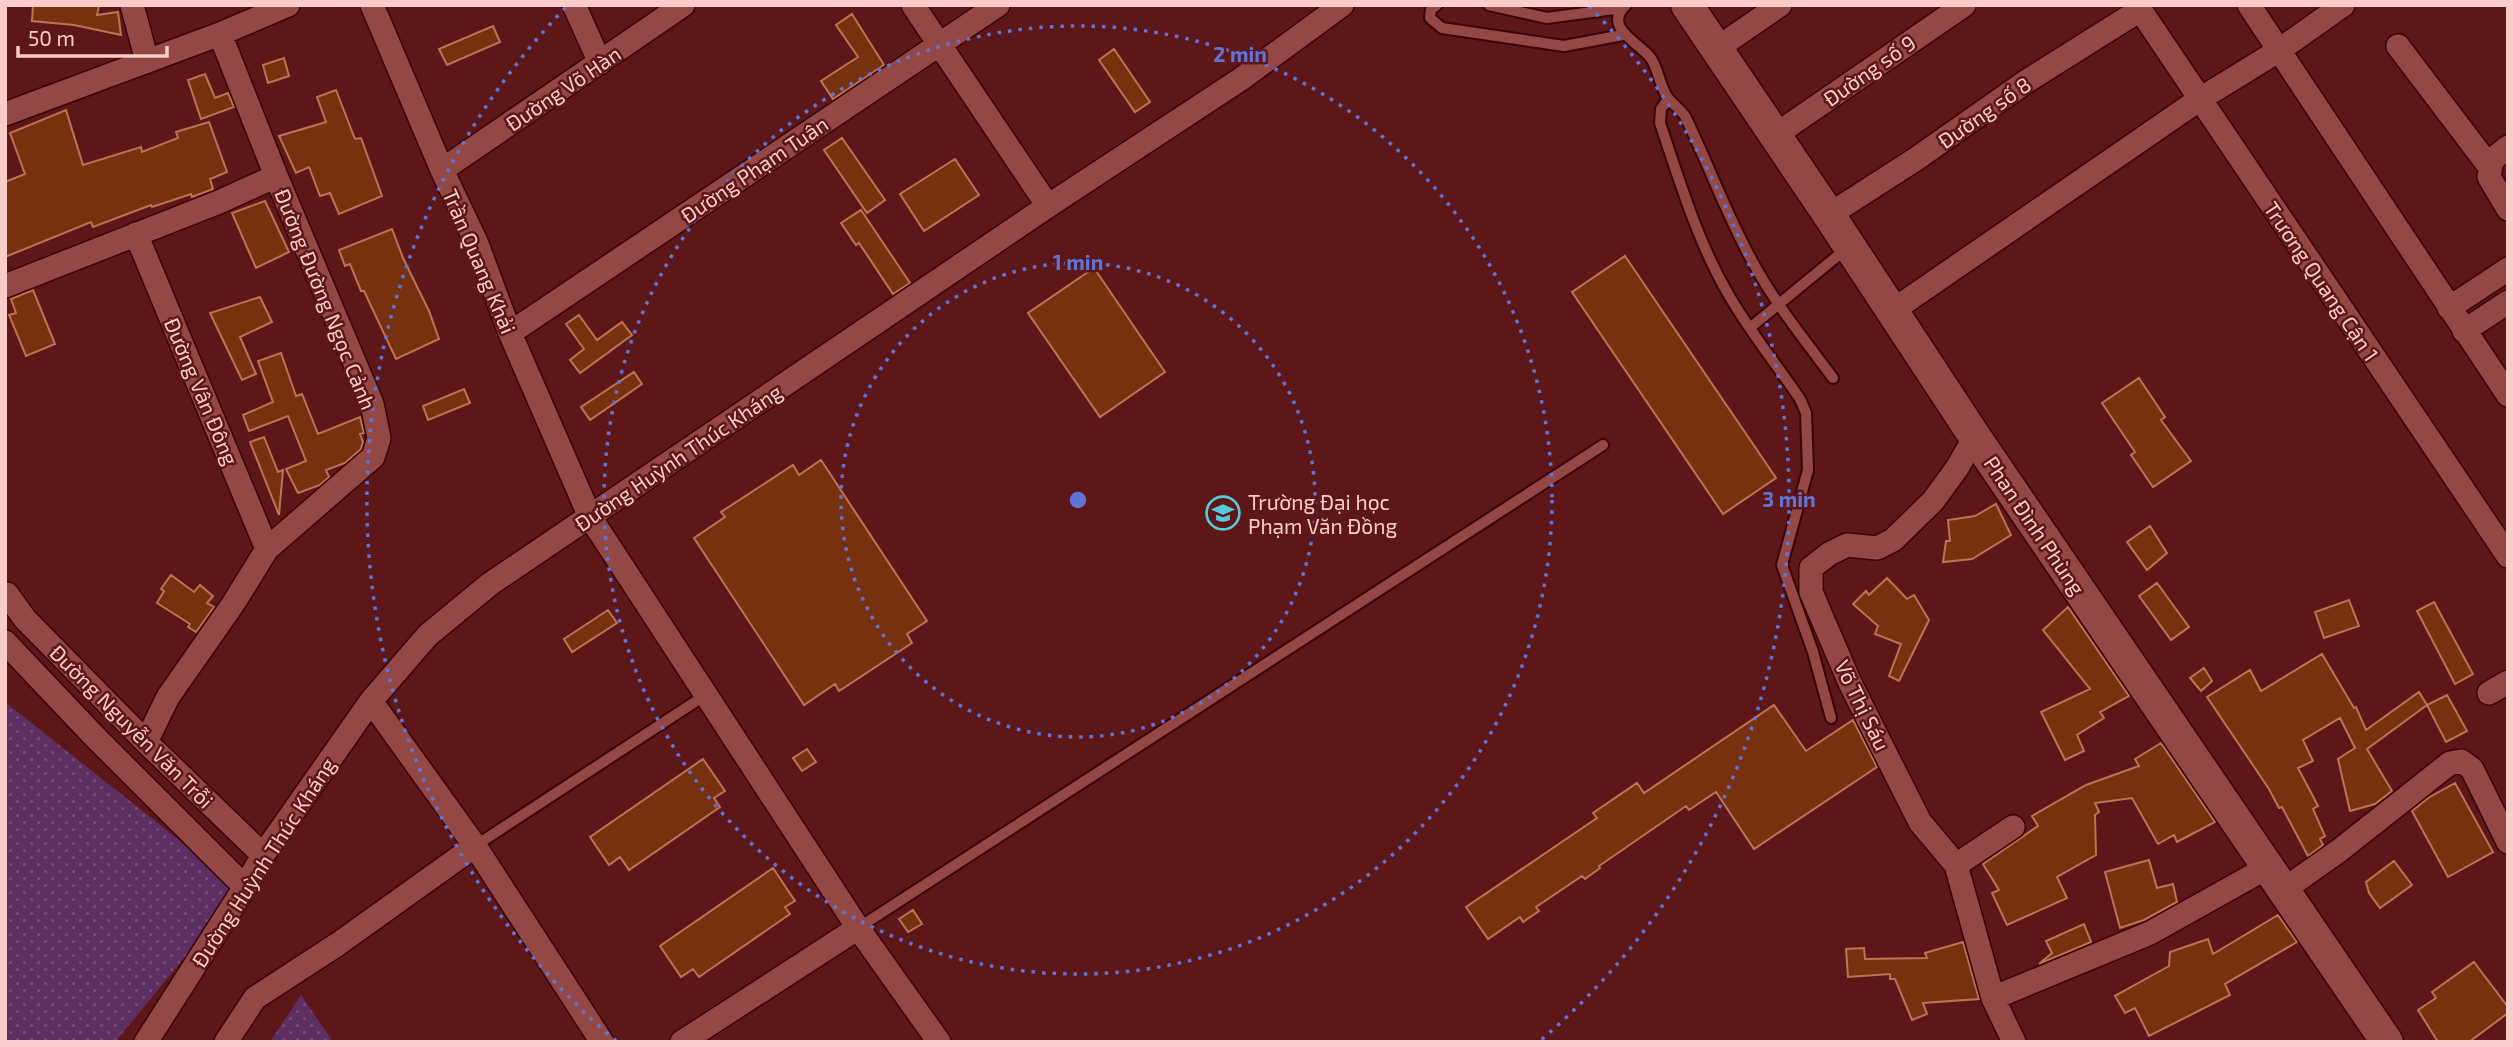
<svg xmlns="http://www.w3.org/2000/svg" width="2513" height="1047" font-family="'Exo 2',sans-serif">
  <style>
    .green { fill: url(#green-dots) }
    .building { fill: #78310f; stroke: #bd7355; stroke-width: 2 }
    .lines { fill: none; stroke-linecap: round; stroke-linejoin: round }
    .lane-casing { stroke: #3a0408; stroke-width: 14 }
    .street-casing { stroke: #3a0408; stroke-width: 26 }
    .secondary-casing { stroke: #3a0408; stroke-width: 35 }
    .lane { stroke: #944846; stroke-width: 10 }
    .street { stroke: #944846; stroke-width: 23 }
    .secondary { stroke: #944846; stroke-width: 32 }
    .ring { fill: none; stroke: #5f74d4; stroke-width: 3.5; stroke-dasharray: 3.5 7 }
    .labels { text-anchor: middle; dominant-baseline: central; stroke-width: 5; stroke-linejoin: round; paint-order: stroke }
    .street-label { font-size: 21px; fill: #faccc9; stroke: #5e1719 }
    .poi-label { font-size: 21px; fill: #faccc9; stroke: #5e1719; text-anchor: start }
    .centre { fill: #5f74d4; stroke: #5e1719; stroke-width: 3.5 }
    .ring-label { font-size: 21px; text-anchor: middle; font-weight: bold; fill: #5f74d4; stroke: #5e1719; stroke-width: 5; stroke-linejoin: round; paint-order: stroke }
  </style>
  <defs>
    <pattern id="green-dots" width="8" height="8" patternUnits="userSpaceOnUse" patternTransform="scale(1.75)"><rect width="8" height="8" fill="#5c2e62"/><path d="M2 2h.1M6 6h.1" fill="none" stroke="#744b77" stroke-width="1.8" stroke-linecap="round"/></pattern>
  </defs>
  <rect width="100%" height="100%" fill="#5e1719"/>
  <!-- green -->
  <path class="green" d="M5,702L241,889L115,1042H5Z
    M301,995L333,1042H270Z"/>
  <!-- building -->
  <path class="building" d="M33,5H99L97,15L118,12L121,35L74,25L32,21Z
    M852,14L884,65L833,99L821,81L858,57L836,25Z
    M493,26L500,42L447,65L439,49Z
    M1114,49L1150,102L1135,112L1099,60Z
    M284,58L289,76L268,83L263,65Z
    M205,74L215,98L228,93L234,107L201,119L188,80Z
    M336,90L355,139L361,138L382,196L339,214L330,193L320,196L309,167L296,173L279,136L326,122L317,97Z
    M66,110L83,165L141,147L142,152L178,138L176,132L209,122L227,172L210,179L213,189L192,197L191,194L152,207L151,205L93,227L91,222L5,257V182L25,174L10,133Z
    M842,138L885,200L867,213L824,150Z
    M955,159L979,195L924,231L900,194Z
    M265,201L289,252L256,268L232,213Z
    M861,210L910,283L893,294L859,243L856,245L841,223Z
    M392,229L403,258L429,311L439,339L396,359L364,291H361L350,264L345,266L339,250Z
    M1625,256L1776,478L1723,514L1572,292Z
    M1094,268L1165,372L1100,417L1028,313Z
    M33,290L55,344L26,356L9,315L16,313L11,299Z
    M260,297L272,322L240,337L256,374L242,380L210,313Z
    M579,315L597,340L622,322L632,335L580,373L570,360L584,349L566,324Z
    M281,353L296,396L302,394L318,434L360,417L364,433L360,434L363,442L361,449L345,463L326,470L329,477L320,485L298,493L286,469L306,461L288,416L249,431L243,415L273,402L258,361Z
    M634,372L642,384L590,420L581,407Z
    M2139,378L2165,417L2161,420L2191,461L2153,487L2131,455L2135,452L2102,403Z
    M464,389L470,403L428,420L423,406Z
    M264,437L278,472L283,470L279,515L250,442Z
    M821,460L927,621L907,634L912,643L839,691L835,684L804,705L694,538L725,517L721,512L793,465L799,475Z
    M1996,504L2011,535L1972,559L1943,562L1946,541H1950L1948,520L1975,516Z
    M2150,526L2167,553L2147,570L2127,542Z
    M171,575L194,592L200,585L213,596L207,603L214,607L196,632L188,627L190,624L157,603L164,591L161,589Z
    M1887,578L1907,599L1914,595L1929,620L1899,681L1889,676L1901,644L1875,634L1878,626L1853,604L1866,591L1869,595Z
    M2157,583L2189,627L2171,640L2139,596Z
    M2349,600L2359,626L2324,638L2315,612Z
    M2434,602L2473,674L2455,684L2417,611Z
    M2068,607L2129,696L2100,712L2104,718L2077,735L2084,751L2065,760L2041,712L2090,689L2043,630Z
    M608,610L617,623L572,652L564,639Z
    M2322,654L2354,708L2356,707L2366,730L2419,692L2427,705L2367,749L2392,791L2375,804L2350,811L2338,759L2355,748L2340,718L2303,740L2313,761L2298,768L2318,806L2313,809L2325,836L2320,839L2323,845L2308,856L2282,807L2279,808L2269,789L2207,697L2250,670L2261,691Z
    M2204,668L2212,681L2201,691L2190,678Z
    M2447,695L2467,731L2446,742L2427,705Z
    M1774,705L1806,751L1853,720L1877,767L1754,849L1716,792L1689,810L1686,806L1599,866L1600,868L1585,879L1582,876L1536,907L1539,911L1523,922L1520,917L1488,939L1466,907L1597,818L1593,813L1637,783L1644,793Z
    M2161,743L2215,822L2177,842L2174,835L2158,844L2132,798L2095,803L2099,812L2095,815L2096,855L2057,877L2067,898L2007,925L1992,893L1999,890L1983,864L2038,826L2032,816L2086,785L2139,766L2135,759Z
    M807,749L816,762L802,771L793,758Z
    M703,759L725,791L714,798L720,807L629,870L620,857L609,865L590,837Z
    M2455,783L2493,852L2448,877L2412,811L2428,798Z
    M2149,860L2157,888L2173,884L2177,902L2144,920L2120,928L2105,872Z
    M2394,861L2412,885L2380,908L2369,893L2366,882Z
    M773,868L795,901L785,907L790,914L699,977L693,969L681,977L660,946Z
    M913,910L922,924L908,932L899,919Z
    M2278,915L2297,942L2225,984L2230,995L2149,1036L2135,1008L2125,1013L2115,996L2169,966L2170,952L2208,939L2213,954Z
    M2084,924L2091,942L2039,964L2052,953L2046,941Z
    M1963,942L1979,999L1923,1003L1927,1014L1912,1020L1895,979H1890V974L1848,977L1846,949L1864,948L1865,959L1927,958L1925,953Z
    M2474,962L2508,1007V1013L2469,1042H2438L2418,1010L2436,998L2432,992Z"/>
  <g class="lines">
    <defs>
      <path id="lane" d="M1437,5L1431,9L1430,18L1442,28L1564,46L1623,35
        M1489,5L1547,18L1622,8
        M1626,5C1602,27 1639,43 1650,57C1659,69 1659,86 1668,98C1673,105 1681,109 1686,118C1710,168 1729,221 1756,268C1778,307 1806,342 1833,378
        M1668,99L1661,109L1660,123C1679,179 1697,240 1727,292C1747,328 1777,365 1800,399L1806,413L1808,470L1782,565L1813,652L1831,718
        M1751,327L1846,249
        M475,846L707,694
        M858,928L1603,445"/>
      <path id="street" d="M132,5L147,61
        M372,5L442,170L477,244L510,333L590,517L858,928L939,1042
        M574,5L600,63
        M913,5L1048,206
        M2137,5L2508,556
        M2249,5L2508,395
        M2398,46L2489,166
        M1716,49L1780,5
        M5,114L220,34L288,5
        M1774,136L1964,5
        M2508,147L2492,160L2489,177L2508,209
        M442,170L683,5
        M1829,215L1916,159L2027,81L2140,10
        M136,234L267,549
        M5,286L219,202L276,176
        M2449,308L2508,269
        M1892,311L2200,99L2278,51L2343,5
        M2464,331L2508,302
        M510,333L998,5
        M1975,437L1957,468L1933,501L1893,540L1877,548L1847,545L1829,554L1811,568V592L1850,683L1920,822L1956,865L1993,998L2014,1042
        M7,594L25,619L146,742L263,855
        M5,642L94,736L245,887
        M2489,693L2508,682
        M371,701L475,846L602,1042
        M146,742L168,697L233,604L267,549L373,457L379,438L372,404L276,176L220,34
        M1956,865L2013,827
        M2282,891L2340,850L2450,763L2461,761L2472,769L2508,842
        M1993,998L2150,933L2268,867
        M146,1042L245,887L263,855L371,701L428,635L490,584L1048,206L1241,79L1342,5
        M226,1042L255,998L338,944L475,846
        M682,1042L858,928"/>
      <path id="secondary" d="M1687,5L1829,215L1975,437L2387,1042"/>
    </defs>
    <!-- lane casing -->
    <use href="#lane" class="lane-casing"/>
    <!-- street casing -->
    <use href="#street" class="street-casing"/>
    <!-- secondary casing -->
    <use href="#secondary" class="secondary-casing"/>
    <!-- lane -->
    <use href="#lane" class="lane"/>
    <!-- street -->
    <use href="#street" class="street"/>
    <!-- secondary -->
    <use href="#secondary" class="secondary"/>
  </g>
  <!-- distance rings -->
  <g class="ring">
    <circle cx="1078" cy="500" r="237"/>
    <circle cx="1078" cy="500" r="474"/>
    <path d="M616 1041A711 711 0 0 1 567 6M1589 6A711 711 0 0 1 1540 1041"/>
  </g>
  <!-- icons -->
  <defs>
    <symbol id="university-ring" viewBox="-11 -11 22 22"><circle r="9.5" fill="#5e1719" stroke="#52ccd6" stroke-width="1.5"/><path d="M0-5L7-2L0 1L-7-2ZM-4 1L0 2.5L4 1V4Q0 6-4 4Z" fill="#52ccd6"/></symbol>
  </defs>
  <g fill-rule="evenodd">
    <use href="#university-ring" x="1204" y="494" width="38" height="38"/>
  </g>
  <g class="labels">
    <!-- street labels -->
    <g class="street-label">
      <text transform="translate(1869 70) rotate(-35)">Đường số 9</text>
      <text transform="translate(563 88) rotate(-34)">Đường Võ Hàn</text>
      <text transform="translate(1984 112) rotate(-35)">Đường số 8</text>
      <text transform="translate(754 169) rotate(-34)">Đường Phạm Tuân</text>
      <text transform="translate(480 261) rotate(67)">Trần Quang Khải</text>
      <text transform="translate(2322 281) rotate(56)">Trương Quang Cận 1</text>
      <text transform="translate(326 299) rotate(68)">Đường Đường Ngọc Cảnh</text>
      <text transform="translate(202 391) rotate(67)">Đường Vân Đông</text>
      <text transform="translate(678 457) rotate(-34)">Đường Huỳnh Thúc Kháng</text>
      <text transform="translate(2035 525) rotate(56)">Phan Đình Phùng</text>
      <text transform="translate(1863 705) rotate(64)">Võ Thị Sáu</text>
      <text transform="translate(132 726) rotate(45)">Đường Nguyễn Văn Trỗi</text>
      <text transform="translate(263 862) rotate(-57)">Đường Huỳnh Thúc Kháng</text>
    </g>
    <!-- poi labels -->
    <g class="poi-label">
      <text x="1248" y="501">Trường Đại học<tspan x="1248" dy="24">Phạm Văn Đồng</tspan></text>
    </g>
  </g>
  <circle cx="1078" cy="500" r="10" class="centre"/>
  <g class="ring-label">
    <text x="1240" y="62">2 min</text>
    <text x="1078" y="270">1 min</text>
    <text x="1789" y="507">3 min</text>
  </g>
  <!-- border -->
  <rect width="2513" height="1047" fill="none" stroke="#faccc9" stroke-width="14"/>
  <!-- scale -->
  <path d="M18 46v10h149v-10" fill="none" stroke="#faccc9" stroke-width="3.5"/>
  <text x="28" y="46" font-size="21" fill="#faccc9" stroke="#5e1719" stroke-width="5" paint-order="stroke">50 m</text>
</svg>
